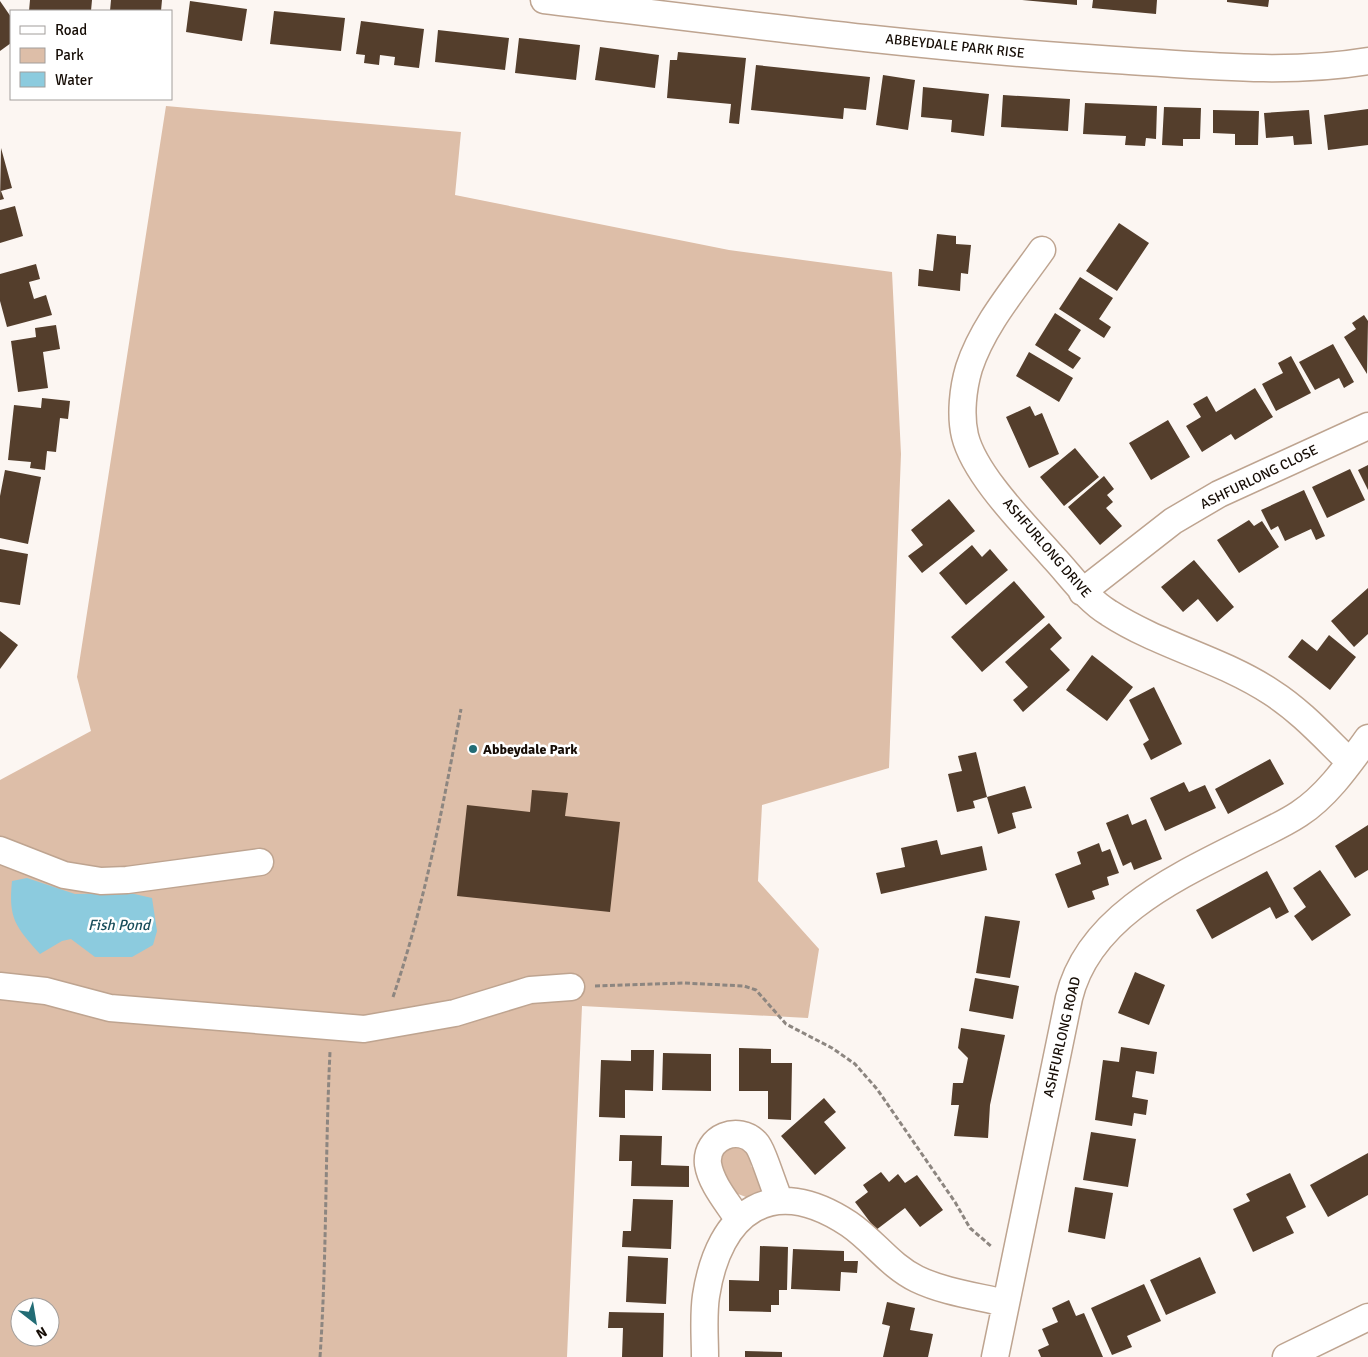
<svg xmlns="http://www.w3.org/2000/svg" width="1368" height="1357" font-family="Signika,sans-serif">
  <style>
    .green { fill: #ddbea8; fill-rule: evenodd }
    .water { fill: #8ccbde }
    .building { fill: #543e2c }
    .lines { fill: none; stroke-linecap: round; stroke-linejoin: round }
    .minor-casing { stroke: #bea490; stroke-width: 29 }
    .path { stroke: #8d8680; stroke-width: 3; stroke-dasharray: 5 2.5; stroke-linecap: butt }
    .minor { stroke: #fff; stroke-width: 26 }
    .poi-dot { fill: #226c75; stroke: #fff; stroke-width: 2 }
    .labels { text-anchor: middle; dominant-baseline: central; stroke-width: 5; stroke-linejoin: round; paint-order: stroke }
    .street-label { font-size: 14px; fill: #160d06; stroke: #fff }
    .poi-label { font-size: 14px; font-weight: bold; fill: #160d06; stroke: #fff; text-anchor: start }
    .water-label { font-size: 15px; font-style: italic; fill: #194e5c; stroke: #fff }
  </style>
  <rect width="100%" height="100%" fill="#fcf6f2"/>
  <!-- green -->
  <path class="green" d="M166,106L461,132L455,195L729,250L892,272L901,454L889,768L762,805L758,881L819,949L808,1018L582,1006L567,1357H0V780L91,731L77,677ZM20,1307H50V1337H20Z
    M735,1145L750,1151L751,1166L764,1184L765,1192L751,1199L733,1192L719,1164L723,1151Z"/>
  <!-- water -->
  <path class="water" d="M27,878L75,894L130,893L152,898L157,931L153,945L132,957H95L71,939L62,941L40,954C16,927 8,919 12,881Z"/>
  <!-- building -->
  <path class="building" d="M30,0H92L91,11H29Z
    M111,0H162L161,11H110Z
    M1022,0H1077V5Z
    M1093,0H1157L1156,14L1092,8Z
    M1227,0H1269L1268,7L1227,2Z
    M0,1L11,17V43L0,51Z
    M190,1L247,9L242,41L186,32Z
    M274,11L345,18L341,51L270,44Z
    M361,21L424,29L419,68L394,65L395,57L380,55L379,65L364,63L365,55L356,54Z
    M438,30L509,38L505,70L435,62Z
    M519,38L580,45L576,80L515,73Z
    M600,47L659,55L655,88L595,80Z
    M678,52L746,58L739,124L729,123L731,104L667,98L670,60H677Z
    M756,65L870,77L866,110L844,108L843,119L751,110Z
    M883,75L915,80L908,130L876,125Z
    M923,87L989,94L984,136L951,132L952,120L921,117Z
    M1003,95L1070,99L1068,131L1001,127Z
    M1085,103L1157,106L1156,139L1146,138L1145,146L1125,145L1126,136L1083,134Z
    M1164,107L1201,108L1200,139H1183V146L1162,145Z
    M1368,109V145L1328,150L1324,115Z
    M1213,110L1259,111L1258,145H1235V134L1213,133Z
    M1309,110L1312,144L1294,145L1293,136L1266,138L1264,113Z
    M1,148L12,188L1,191L4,199L0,200Z
    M15,206L23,236L0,243V210Z
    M1119,223L1149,243L1117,291L1086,271Z
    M937,234L956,236V244L971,245L968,274L961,273L960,291L918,286L919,269L933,271Z
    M36,264L40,279L29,282L34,299L46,295L52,315L7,327L0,301V274Z
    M1080,277L1113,298L1099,319L1111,327L1104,338L1059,309Z
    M1055,313L1081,330L1068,350L1081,358L1073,369L1035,345Z
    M1364,315L1368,321L1367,374L1344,337L1356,329L1352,323Z
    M56,325L60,349L43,352L48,388L18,392L11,341L36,337L35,328Z
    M1333,344L1354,382L1344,388L1339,378L1315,390L1299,362Z
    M1029,352L1073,378L1059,402L1016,376Z
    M1291,356L1311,393L1276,411L1262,384L1283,373L1278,363Z
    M1255,388L1273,417L1235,440L1231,434L1202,452L1186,426L1201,417L1193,404L1207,396L1216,412Z
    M42,398L70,401L68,419L60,418L56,452L47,451L45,470L30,468L31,462L8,460L14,405L41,408Z
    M1030,406L1035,416L1042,413L1059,454L1029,468L1006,417Z
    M1168,420L1190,457L1151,480L1129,443Z
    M1075,448L1099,477L1064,506L1040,477Z
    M1368,465V490L1358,470Z
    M1350,469L1365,500L1327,518L1312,487Z
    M5,470L41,477L28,544L0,538V496Z
    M1104,476L1114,489L1107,495L1113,502L1106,508L1122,526L1100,545L1068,507Z
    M1304,490L1325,536L1316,540L1311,529L1285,541L1278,526L1271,530L1261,510Z
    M949,499L975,531L922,573L908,556L923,545L911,530Z
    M1249,520L1254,526L1262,521L1279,547L1239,573L1217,540Z
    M972,545L982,557L990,549L1008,570L966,605L939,573Z
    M0,549L28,554L20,605L0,602Z
    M1194,560L1234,607L1217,622L1198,599L1183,612L1161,587Z
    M1014,581L1045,617L982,672L951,637Z
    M1368,588V634L1354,647L1331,621Z
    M1049,623L1062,638L1050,649L1070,670L1023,712L1013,700L1028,687L1005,662Z
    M0,631L18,645L0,669Z
    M1329,635L1356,657L1330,690L1288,657L1302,639L1317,651Z
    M1092,655L1133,687L1107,721L1066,690Z
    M1154,687L1182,744L1151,760L1143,744L1149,740L1129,700Z
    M976,752L987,797L1025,786L1032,808L1012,813L1016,828L998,834L987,797L973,801L975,808L957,812L948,774L962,771L958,756Z
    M1270,759L1284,784L1228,814L1215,789Z
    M1184,782L1189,792L1205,785L1216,808L1165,831L1150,798Z
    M532,790L568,793L565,816L620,822L610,912L457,896L467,805L530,812Z
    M1128,814L1132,825L1146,819L1162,859L1134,870L1131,862L1123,866L1106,823Z
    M1368,825V870L1355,878L1335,846Z
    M937,840L941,855L982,846L987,870L881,894L876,873L905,867L901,848Z
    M1099,843L1102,852L1110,849L1119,873L1107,877L1109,885L1092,891L1095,899L1068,908L1055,874L1081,864L1077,852Z
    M1320,870L1351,915L1312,941L1294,916L1306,907L1293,888Z
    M1267,871L1289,912L1276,919L1270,907L1212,939L1196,910Z
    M985,916L1020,921L1010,978L976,973Z
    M1135,972L1165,985L1149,1025L1118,1013Z
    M975,978L1019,986L1013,1019L969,1011Z
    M961,1028L1005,1035L990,1105L988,1138L954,1136L959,1105H951L953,1083H963L968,1058L958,1048Z
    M1121,1047L1157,1052L1154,1074L1136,1071L1132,1097L1148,1100L1146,1115L1134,1113L1132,1126L1095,1120L1103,1060L1119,1062Z
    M739,1048L771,1049V1063H792L791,1120L768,1119V1091H739Z
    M631,1050H654L653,1091L625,1090V1118L599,1117L601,1060L631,1061Z
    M663,1053L711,1054V1091L662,1090Z
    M824,1098L836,1112L824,1122L846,1148L815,1175L781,1136Z
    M1091,1132L1136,1139L1128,1187L1083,1180Z
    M620,1135L662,1136L661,1165L689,1166V1187L631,1186L632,1161H619Z
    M1368,1153V1195L1328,1217L1310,1185Z
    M881,1172L889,1182L898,1174L905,1183L917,1175L943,1210L920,1227L905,1208L876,1230L855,1202L868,1192L863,1185Z
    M1290,1173L1306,1207L1286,1217L1294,1233L1253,1252L1233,1209L1250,1201L1246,1194Z
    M1075,1187L1113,1193L1105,1239L1068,1232Z
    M633,1199L673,1200L671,1249L622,1247L623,1231H631Z
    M760,1246L788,1247L787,1290H779V1305H771V1312L729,1311V1280L759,1281Z
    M793,1249L844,1251V1261H858L857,1273L841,1272L840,1291L791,1289Z
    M628,1256L668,1258L666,1304L626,1302Z
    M1200,1257L1216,1293L1166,1315L1150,1280Z
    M1144,1284L1161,1321L1127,1336L1132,1347L1112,1355L1091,1308Z
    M1069,1300L1076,1316L1084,1313L1103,1357H1041L1038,1350L1049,1345L1042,1329L1058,1322L1052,1308Z
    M887,1302L915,1308L910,1330L933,1334L928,1357H883L890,1326L882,1324Z
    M609,1312L664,1313L663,1357H622L623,1328H608Z
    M745,1351L782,1352V1357H745Z"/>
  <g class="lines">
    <defs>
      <path id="minor" d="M544,0C734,23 924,48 1115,60C1199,65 1285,75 1368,61
        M1042,250C1016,287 983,325 969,368C963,388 960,415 965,436C975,476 1026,526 1053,557C1071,576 1086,599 1109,613C1160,646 1221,659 1271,692C1301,711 1325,738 1350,762
        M1082,592L1173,521L1219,494L1368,426
        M0,850L64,875L101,881L127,880L260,862
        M0,986L46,991L110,1008L364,1029L455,1013L530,990L571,987
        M738,1219C728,1203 711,1184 708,1164C705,1137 739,1124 756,1143C763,1150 774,1189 780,1201
        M705,1357C705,1337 703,1316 706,1296C719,1211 772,1173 849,1224C874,1241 890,1266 917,1279C944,1292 976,1296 1005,1303
        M995,1357L1069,998C1088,918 1174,878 1242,844C1261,834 1281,826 1299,814C1327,796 1349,764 1368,738
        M1286,1357L1368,1317"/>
    </defs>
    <!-- minor casing -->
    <use href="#minor" class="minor-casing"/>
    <!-- path -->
    <path class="path" d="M595,986L683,983L744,986L756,990L786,1024L832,1048L855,1064L877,1089L955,1202L970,1228L992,1247
      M393,997C425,903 443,806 461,709
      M320,1357C327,1255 325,1154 330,1052"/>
    <!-- minor -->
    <use href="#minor" class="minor"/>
  </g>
  <!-- markers -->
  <circle class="poi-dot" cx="473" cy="749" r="5"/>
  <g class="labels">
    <!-- street labels -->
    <g class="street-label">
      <text transform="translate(955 46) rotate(6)">ABBEYDALE PARK RISE</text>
      <text transform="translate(1259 477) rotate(-26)">ASHFURLONG CLOSE</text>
      <text transform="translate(1047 548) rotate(49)">ASHFURLONG DRIVE</text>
      <text transform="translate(1062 1037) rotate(-77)">ASHFURLONG ROAD</text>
    </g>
    <!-- poi labels -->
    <g class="poi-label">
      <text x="483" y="749">Abbeydale Park</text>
    </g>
    <!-- water labels -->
    <g class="water-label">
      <text x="119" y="925">Fish Pond</text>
    </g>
  </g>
  <!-- legend -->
  <rect x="10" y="10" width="162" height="90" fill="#ffffff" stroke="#a29e9b"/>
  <rect x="20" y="26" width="25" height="8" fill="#ffffff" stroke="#a29e9b"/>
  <text x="55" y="35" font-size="15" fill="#160d06">Road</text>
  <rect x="20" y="48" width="25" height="15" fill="#ddbea8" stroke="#a29e9b"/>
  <text x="55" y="60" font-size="15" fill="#160d06">Park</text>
  <rect x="20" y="72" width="25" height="15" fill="#8ccbde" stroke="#a29e9b"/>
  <text x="55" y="85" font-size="15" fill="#160d06">Water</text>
  <!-- north arrow -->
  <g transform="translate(35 1322) rotate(149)"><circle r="24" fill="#ffffff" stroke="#a29e9b"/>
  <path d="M0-4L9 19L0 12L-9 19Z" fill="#226c75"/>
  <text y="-8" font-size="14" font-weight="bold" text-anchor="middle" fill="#160d06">N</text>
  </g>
</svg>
